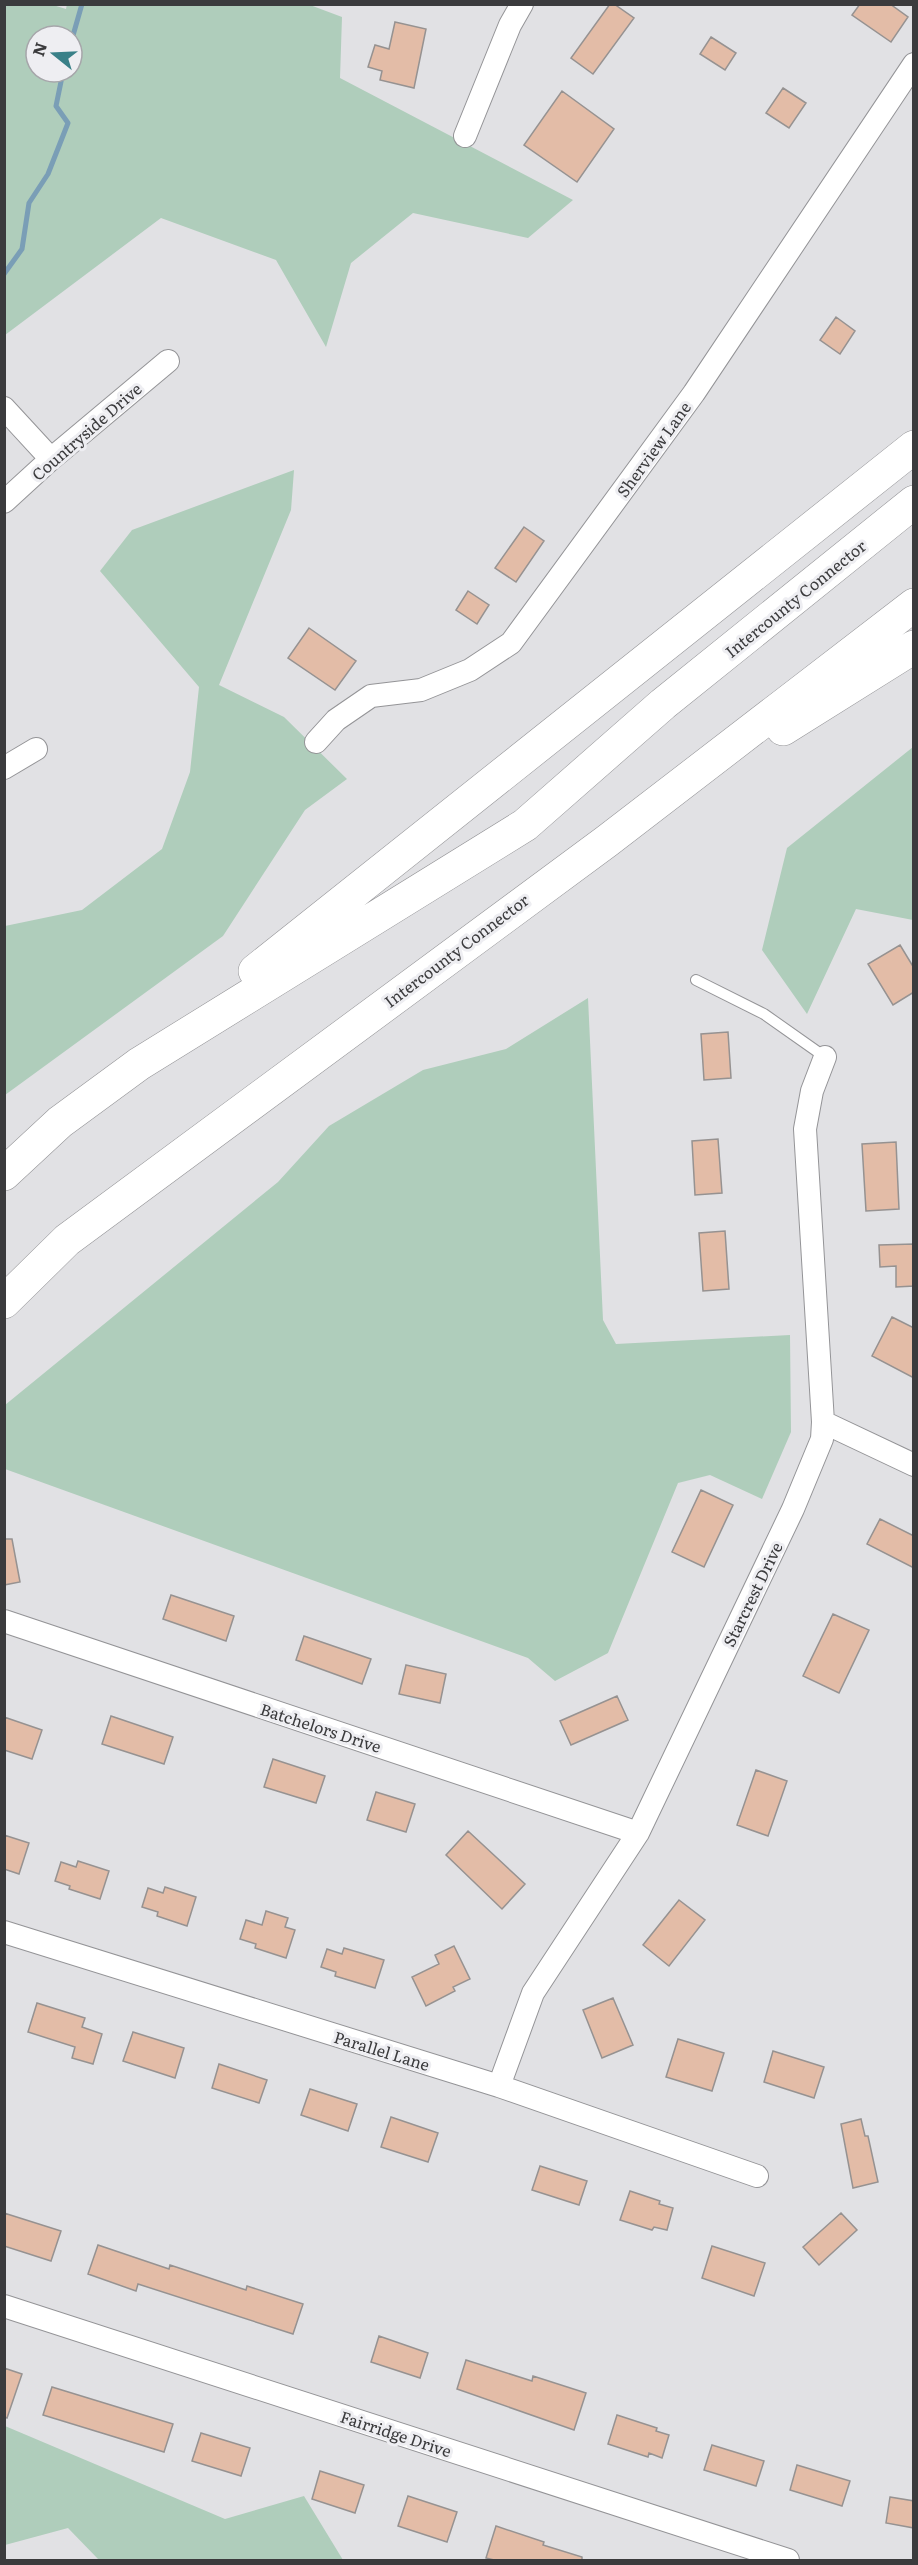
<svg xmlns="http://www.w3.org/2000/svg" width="918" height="2565" font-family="Literata,serif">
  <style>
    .green { fill: #afcdbb; fill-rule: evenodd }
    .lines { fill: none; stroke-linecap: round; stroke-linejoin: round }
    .stream { stroke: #7a9eb6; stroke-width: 5 }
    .building { fill: #e3bca7; stroke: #969291; stroke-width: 1.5 }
    .lane-casing { stroke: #949497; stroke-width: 12 }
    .street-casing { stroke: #949497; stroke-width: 24 }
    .highway-casing { stroke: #949497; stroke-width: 34 }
    .lane { stroke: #fff; stroke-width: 10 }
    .street { stroke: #fff; stroke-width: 22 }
    .highway { stroke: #fff; stroke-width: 33 }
    .labels { text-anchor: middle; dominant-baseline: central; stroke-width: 6; stroke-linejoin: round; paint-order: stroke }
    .street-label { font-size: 16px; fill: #3b3b3d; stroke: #eeeef2 }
  </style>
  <rect width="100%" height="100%" fill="#e1e1e4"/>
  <!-- green -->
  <path class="green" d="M67,4L310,5L342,17L340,78L573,200L528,238L413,213L351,263L326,347L276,260L161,218L5,335V5H53L66,9ZM36,36H72V72H36Z
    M294,470L291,510L219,685L284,717L347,779L305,810L223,936L5,1095V926L82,910L162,849L190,772L199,687L100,571L132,530Z
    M913,747V920L856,909L807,1014L762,950L787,848Z
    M588,998L603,1320L616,1344L790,1335L791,1432L762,1499L710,1475L678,1483L608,1653L555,1681L528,1658L5,1469V1405L278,1182L329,1126L423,1070L506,1049Z
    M5,2426L225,2519L304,2496L343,2560H99L68,2528L5,2545Z"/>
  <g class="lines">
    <!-- stream -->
    <path class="stream" d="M72,39L82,4
      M4,274L22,249L29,203L48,174L68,123L56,106L63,72"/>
  </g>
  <!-- building -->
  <path class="building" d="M610,4H614L634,18L593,74L571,58Z
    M860,4H890L908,17L891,42L852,15Z
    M395,22L426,29L414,88L380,80L382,71L368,67L375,45L389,49Z
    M711,37L736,53L725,70L700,54Z
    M783,88L806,103L789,128L766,113Z
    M562,91L614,129L577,182L524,145Z
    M836,317L855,331L840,354L820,340Z
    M524,527L544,541L516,582L495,568Z
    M468,591L489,605L477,624L456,610Z
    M309,628L356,661L335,690L288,658Z
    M900,945L914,968V992L893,1005L868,964Z
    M728,1032L731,1078L704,1080L701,1034Z
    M718,1139L722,1193L695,1195L692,1141Z
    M896,1142L899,1209L866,1211L862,1144Z
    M725,1231L729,1289L703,1291L699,1233Z
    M914,1244V1286L896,1287V1266L880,1267L879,1245Z
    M892,1317L914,1328V1378L872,1356Z
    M701,1490L733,1505L704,1567L672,1552Z
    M880,1519L914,1536V1568L867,1544Z
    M4,1539H12L20,1582L4,1585Z
    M171,1595L234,1616L226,1641L163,1619Z
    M833,1614L869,1630L839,1693L803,1676Z
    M304,1636L371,1659L362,1684L296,1660Z
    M406,1665L446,1674L440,1703L399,1694Z
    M617,1696L628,1720L571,1745L560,1721Z
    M111,1716L173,1737L164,1764L102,1744Z
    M4,1717L42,1730L32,1759L4,1750Z
    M273,1759L325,1776L316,1803L264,1787Z
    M756,1770L787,1781L768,1836L737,1825Z
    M376,1792L415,1804L406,1832L367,1820Z
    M468,1831L525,1884L502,1909L446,1855Z
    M4,1835L29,1843L19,1874L4,1869Z
    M78,1861L109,1871L100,1899L69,1889L70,1886L55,1881L61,1862L76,1867Z
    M165,1887L196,1897L187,1926L157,1916L158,1912L142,1907L148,1888L163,1893Z
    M679,1900L705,1920L669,1966L643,1945Z
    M266,1911L288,1918L285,1927L295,1930L286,1958L255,1948L256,1944L240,1939L246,1920L262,1925Z
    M454,1946L470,1979L453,1987L455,1991L426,2006L412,1977L439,1964L435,1955Z
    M344,1948L384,1960L375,1988L335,1976L336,1972L321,1967L327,1949L342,1954Z
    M613,1998L633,2045L602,2058L583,2010Z
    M37,2003L85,2018L82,2027L102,2034L93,2064L72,2058L75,2047L28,2032Z
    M133,2032L184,2048L175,2078L123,2061Z
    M678,2039L724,2053L712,2091L666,2077Z
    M773,2051L824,2067L814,2098L764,2082Z
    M219,2064L267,2080L259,2103L212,2088Z
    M310,2089L357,2104L348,2131L301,2115Z
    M391,2117L438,2133L428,2162L381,2147Z
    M861,2119L865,2136H868L878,2182L853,2188L841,2124Z
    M540,2166L587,2181L579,2205L532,2190Z
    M630,2191L660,2201L659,2204L673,2208L667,2230L654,2227L652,2230L620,2220Z
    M4,2213L61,2231L51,2261L4,2246Z
    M841,2213L857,2230L819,2265L803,2247Z
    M98,2245L169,2269L170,2265L246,2290L247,2286L303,2304L293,2334L138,2284L136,2291L88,2274Z
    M712,2246L765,2263L754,2296L702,2278Z
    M379,2336L428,2353L420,2378L371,2362Z
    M466,2360L532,2381L533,2376L586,2393L574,2430L457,2389Z
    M4,2368L22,2374L7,2418L4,2417Z
    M52,2387L173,2424L164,2452L43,2415Z
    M617,2415L657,2428L656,2431L669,2435L662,2458L649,2453L648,2457L608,2444Z
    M201,2433L250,2448L241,2476L192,2461Z
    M712,2445L764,2461L756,2486L704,2470Z
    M797,2465L850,2481L842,2506L790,2490Z
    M320,2471L364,2485L355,2513L312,2499Z
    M408,2496L457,2512L447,2542L398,2526Z
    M890,2497L914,2501V2528L886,2523Z
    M496,2526L544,2542L543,2545L582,2557V2560H494L486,2558Z"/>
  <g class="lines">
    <defs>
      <path id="lane" d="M696,980L764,1014L825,1057"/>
      <path id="street" d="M465,136L510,25L522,4
        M4,408L51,459
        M4,502L51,459L168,361
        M316,742L336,720L371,696L421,690L470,670L511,643L694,393L914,64
        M4,768L36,749
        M823,1422L914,1465
        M4,1621L638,1833
        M4,1932L499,2086L757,2176
        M499,2086L533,1993L638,1833L793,1509L822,1439L823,1422L805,1129L812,1091L825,1057
        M4,2306L788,2560"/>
      <path id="highway" d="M783,729L914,647
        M255,971L914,447
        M4,1174L60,1122L139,1064L525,825L663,704L914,502
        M4,1302L67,1240L607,841L914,605"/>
    </defs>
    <!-- lane casing -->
    <use href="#lane" class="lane-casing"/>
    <!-- street casing -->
    <use href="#street" class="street-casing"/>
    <!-- highway casing -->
    <use href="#highway" class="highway-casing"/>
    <!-- lane -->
    <use href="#lane" class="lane"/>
    <!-- street -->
    <use href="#street" class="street"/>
    <!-- highway -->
    <use href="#highway" class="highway"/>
  </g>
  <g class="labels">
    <!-- street labels -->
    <g class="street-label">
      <text transform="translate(86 431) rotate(-41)">Countryside Drive</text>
      <text transform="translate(653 449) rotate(-54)">Sherview Lane</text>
      <text transform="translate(795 598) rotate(-39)">Intercounty Connector</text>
      <text transform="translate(456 950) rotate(-37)">Intercounty Connector</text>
      <text transform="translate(752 1594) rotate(-64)">Starcrest Drive</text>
      <text transform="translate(321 1727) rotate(18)">Batchelors Drive</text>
      <text transform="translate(382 2050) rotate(17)">Parallel Lane</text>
      <text transform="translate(396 2433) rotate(18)">Fairridge Drive</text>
    </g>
  </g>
  <!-- border -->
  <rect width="918" height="2565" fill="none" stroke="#3b3b3d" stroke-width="12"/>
  <!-- north arrow -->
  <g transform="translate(54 54) rotate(288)"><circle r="28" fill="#eeeef2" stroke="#a6a6aa" stroke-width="1.5"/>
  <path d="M0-4.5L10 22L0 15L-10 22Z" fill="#398088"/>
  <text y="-9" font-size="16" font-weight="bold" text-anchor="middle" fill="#3b3b3d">N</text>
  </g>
</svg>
